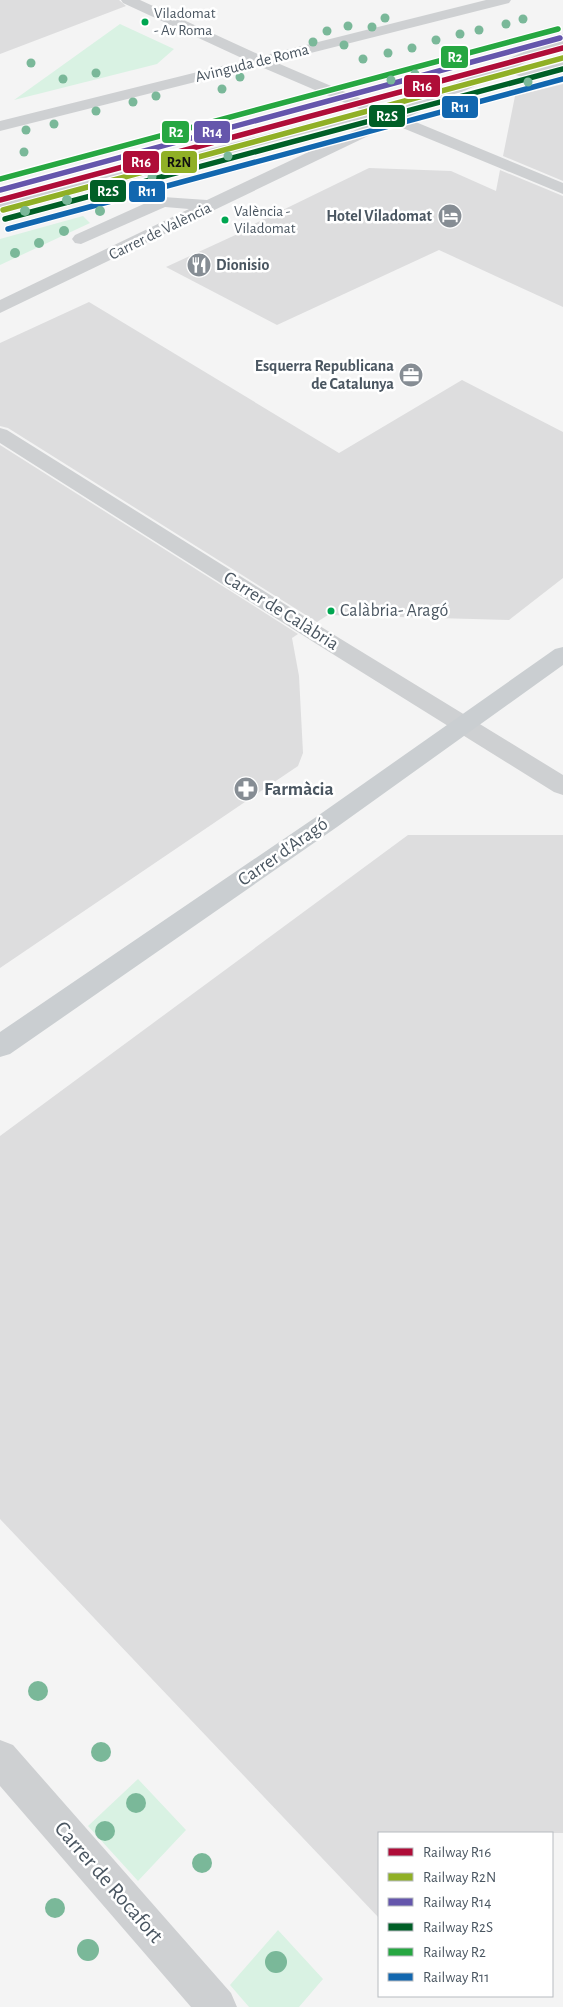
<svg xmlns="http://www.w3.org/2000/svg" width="563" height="2007" font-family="'Alegreya Sans',sans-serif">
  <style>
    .green { fill: #d9f2e3 }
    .building { fill: #ddddde }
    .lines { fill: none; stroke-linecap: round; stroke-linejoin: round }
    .minor { fill: #ced0d2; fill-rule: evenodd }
    .major { fill: #caced1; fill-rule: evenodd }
    .rail-1-casing { stroke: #fff; stroke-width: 8 }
    .rail-2-casing { stroke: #fff; stroke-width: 8 }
    .rail-3-casing { stroke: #fff; stroke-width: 8 }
    .rail-4-casing { stroke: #fff; stroke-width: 8 }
    .rail-5-casing { stroke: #fff; stroke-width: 8 }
    .rail-6-casing { stroke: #fff; stroke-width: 8 }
    .rail-1 { stroke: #af0d38; stroke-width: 5.5 }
    .rail-2 { stroke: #90b026; stroke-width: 5.5 }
    .rail-3 { stroke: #6556ac; stroke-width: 5.5 }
    .rail-4 { stroke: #005f27; stroke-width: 5.5 }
    .rail-5 { stroke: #26a741; stroke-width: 5.5 }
    .rail-6 { stroke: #1267af; stroke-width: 5.5 }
    .tree { fill: #7ab899 }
    .bus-dot { fill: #00a651; stroke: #fff; stroke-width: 2 }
    .labels { text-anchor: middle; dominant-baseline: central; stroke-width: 5; stroke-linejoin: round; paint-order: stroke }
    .far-bus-label { font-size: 15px; fill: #4a5661; stroke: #fff; text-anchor: start }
    .far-street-label { font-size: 16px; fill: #4a5661; stroke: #fff }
    .far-poi-label { font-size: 16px; font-weight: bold; fill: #4a5661; stroke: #fff; text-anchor: end }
    .bus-label { font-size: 18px; fill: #4a5661; stroke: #fff; text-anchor: start }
    .street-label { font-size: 19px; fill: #4a5661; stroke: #fff }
    .poi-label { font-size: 19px; font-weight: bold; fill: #4a5661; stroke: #fff; text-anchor: start }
    .near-street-label { font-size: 22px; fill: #4a5661; stroke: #fff }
    .line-badge { stroke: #fff; stroke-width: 2 }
    .badge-label { font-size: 14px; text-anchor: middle; font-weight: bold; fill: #fff }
    .pale-badge-label { font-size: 14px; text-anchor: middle; font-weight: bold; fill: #111 }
  </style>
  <rect width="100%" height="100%" fill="#f4f4f4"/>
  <!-- green -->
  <path class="green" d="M120,24L174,49L157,64L14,100Z
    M83,216L90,223L0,265V239Z
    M138,1779L186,1830L138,1881L88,1826Z
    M278,1930L323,1979L299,2007H249L230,1985Z"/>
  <!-- building -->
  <path class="building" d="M0,0H119L126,6L0,54Z
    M563,84V181L503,156L515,96Z
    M369,168L451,171L496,191L500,170L563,196V307L439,250L277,325L166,267L257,225L254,224Z
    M89,302L339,453L462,380L563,432V578L509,620L328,615L317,622L8,428L0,426V343Z
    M0,445L298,634L292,638L299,676L303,753L298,766L0,968Z
    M408,835H563V1833H379V1918L0,1519V1136Z"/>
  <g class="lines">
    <!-- minor -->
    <path class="minor" d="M121,0H140L262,56L486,0H511L509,3L275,62L392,112L563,34V45L406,118L563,183V194L393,124L0,313V300L189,209L165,207L81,244L75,243L72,239L75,235L157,198L163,197L207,200L372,122L353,121L0,214V204L347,113L364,111L259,66L0,131V121L246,60L123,3Z
      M563,56V66L522,77L516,75L514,72L516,69Z
      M0,428L7,430L331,633L563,775V795L554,792L315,643L0,443Z
      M0,1740L13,1745L231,1993L237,2007H191L0,1786Z"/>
    <!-- major -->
    <path class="major" d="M563,647V665L337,827L10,1054L0,1057V1032L319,815L555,649Z"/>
    <defs>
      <path id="rail-1" d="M0,200L563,48"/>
      <path id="rail-2" d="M3,210L563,58"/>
      <path id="rail-3" d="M0,190L560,38"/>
      <path id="rail-4" d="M5,219L563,69"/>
      <path id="rail-5" d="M0,179L558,29"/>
      <path id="rail-6" d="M8,229L563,79"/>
    </defs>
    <!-- rail-1 casing -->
    <use href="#rail-1" class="rail-1-casing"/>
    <!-- rail-2 casing -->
    <use href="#rail-2" class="rail-2-casing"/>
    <!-- rail-3 casing -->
    <use href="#rail-3" class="rail-3-casing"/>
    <!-- rail-4 casing -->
    <use href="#rail-4" class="rail-4-casing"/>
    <!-- rail-5 casing -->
    <use href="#rail-5" class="rail-5-casing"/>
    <!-- rail-6 casing -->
    <use href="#rail-6" class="rail-6-casing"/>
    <!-- rail-1 -->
    <use href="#rail-1" class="rail-1"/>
    <!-- rail-2 -->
    <use href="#rail-2" class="rail-2"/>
    <!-- rail-3 -->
    <use href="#rail-3" class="rail-3"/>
    <!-- rail-4 -->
    <use href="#rail-4" class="rail-4"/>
    <!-- rail-5 -->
    <use href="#rail-5" class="rail-5"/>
    <!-- rail-6 -->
    <use href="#rail-6" class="rail-6"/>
  </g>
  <!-- trees -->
  <g class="tree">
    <circle cx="385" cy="18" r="4.5"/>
    <circle cx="523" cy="19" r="4.5"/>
    <circle cx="506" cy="24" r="4.5"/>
    <circle cx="348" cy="26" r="4.5"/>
    <circle cx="372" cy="27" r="4.5"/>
    <circle cx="479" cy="30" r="4.5"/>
    <circle cx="327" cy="31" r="4.5"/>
    <circle cx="460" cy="34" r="4.5"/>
    <circle cx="436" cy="40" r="4.5"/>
    <circle cx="313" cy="42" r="4.5"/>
    <circle cx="344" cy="45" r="4.5"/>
    <circle cx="412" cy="48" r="4.5"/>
    <circle cx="388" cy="53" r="4.5"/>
    <circle cx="363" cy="59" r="4.5"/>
    <circle cx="31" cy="63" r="4.5"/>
    <circle cx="96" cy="73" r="4.5"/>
    <circle cx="415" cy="74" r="4.5"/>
    <circle cx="240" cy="77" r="4.5"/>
    <circle cx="63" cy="79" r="4.5"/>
    <circle cx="391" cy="80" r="4.5"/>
    <circle cx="528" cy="82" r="4.5"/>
    <circle cx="222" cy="89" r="4.5"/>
    <circle cx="156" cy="96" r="4.5"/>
    <circle cx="133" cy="102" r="4.5"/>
    <circle cx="96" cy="111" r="4.5"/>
    <circle cx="54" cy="124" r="4.5"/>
    <circle cx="26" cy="130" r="4.5"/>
    <circle cx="24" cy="152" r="4.5"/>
    <circle cx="228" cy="156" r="4.5"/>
    <circle cx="192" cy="167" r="4.5"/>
    <circle cx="152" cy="177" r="4.5"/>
    <circle cx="108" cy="189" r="5"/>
    <circle cx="67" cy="200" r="5"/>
    <circle cx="25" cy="211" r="5"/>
    <circle cx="100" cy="211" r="5"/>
    <circle cx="64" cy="231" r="5"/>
    <circle cx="39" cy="243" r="5"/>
    <circle cx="15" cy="253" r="5"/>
    <circle cx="38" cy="1691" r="10"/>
    <circle cx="101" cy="1752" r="10"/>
    <circle cx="136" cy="1803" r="10"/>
    <circle cx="105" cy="1831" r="10"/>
    <circle cx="202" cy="1863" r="10"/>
    <circle cx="55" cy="1908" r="10"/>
    <circle cx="88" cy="1950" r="11"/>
    <circle cx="276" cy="1962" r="11"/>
  </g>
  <!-- icons -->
  <defs>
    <symbol id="hotel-disc" viewBox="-11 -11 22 22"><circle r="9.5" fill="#868d94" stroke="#fff"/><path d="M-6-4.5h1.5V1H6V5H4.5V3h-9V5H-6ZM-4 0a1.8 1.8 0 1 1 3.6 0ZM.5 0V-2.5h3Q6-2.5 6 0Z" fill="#fff"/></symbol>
    <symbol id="restaurant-disc" viewBox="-11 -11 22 22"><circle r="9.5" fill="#868d94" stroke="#fff"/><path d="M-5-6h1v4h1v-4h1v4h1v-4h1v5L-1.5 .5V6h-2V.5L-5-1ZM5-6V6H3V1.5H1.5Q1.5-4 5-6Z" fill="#fff"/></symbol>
    <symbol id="office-disc" viewBox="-11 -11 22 22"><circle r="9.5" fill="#868d94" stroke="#fff"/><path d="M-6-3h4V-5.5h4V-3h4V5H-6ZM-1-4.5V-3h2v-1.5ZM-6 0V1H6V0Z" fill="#fff"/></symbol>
    <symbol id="pharmacy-disc" viewBox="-11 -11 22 22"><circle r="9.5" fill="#868d94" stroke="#fff"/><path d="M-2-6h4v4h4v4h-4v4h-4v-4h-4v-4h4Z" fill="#fff"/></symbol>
  </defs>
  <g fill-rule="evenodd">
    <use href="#hotel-disc" x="436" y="202" width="28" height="28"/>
    <use href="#restaurant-disc" x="185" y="251" width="28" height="28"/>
    <use href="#office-disc" x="397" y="361" width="28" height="28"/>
    <use href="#pharmacy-disc" x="232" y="775" width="28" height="28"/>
  </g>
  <!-- markers -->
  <g class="bus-dot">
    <circle cx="145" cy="22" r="4.5"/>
    <circle cx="225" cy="220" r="4.5"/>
    <circle cx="331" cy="611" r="4.5"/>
  </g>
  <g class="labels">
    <!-- far-bus labels -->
    <g class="far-bus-label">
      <text x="154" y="13">Viladomat<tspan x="154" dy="17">- Av Roma</tspan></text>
      <text x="234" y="211">València -<tspan x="234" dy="17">Viladomat</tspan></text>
    </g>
    <!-- far-street labels -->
    <g class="far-street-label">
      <text transform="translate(252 63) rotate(-14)">Avinguda de Roma</text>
      <text transform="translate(160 231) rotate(-26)">Carrer de València</text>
    </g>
    <!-- far-poi labels -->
    <g class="far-poi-label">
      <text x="432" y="216">Hotel Viladomat</text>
      <text x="216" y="265" text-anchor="start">Dionisio</text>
      <text x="394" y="366">Esquerra Republicana<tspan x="394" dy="18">de Catalunya</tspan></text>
    </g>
    <!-- bus labels -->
    <g class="bus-label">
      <text x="340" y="611">Calàbria- Aragó</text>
    </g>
    <!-- street labels -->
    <g class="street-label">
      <text transform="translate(281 611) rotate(32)">Carrer de Calàbria</text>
      <text transform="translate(283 852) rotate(-35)">Carrer d'Aragó</text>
    </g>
    <!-- poi labels -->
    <g class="poi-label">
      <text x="264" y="789">Farmàcia</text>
    </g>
    <!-- near-street labels -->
    <g class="near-street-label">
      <text transform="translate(109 1882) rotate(49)">Carrer de Rocafort</text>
    </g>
  </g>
  <g class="line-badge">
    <rect x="440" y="45" width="29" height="24" rx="5" fill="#26a741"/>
    <rect x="403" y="74" width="38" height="24" rx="5" fill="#af0d38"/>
    <rect x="441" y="95" width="38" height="24" rx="5" fill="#1267af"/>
    <rect x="368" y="104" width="38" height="24" rx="5" fill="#005f27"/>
    <rect x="161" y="120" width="29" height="24" rx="5" fill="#26a741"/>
    <rect x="193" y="120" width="38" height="24" rx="5" fill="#6556ac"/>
    <rect x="122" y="150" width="38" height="24" rx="5" fill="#af0d38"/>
    <rect x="160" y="150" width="38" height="24" rx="5" fill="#90b026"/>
    <rect x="89" y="179" width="38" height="24" rx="5" fill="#005f27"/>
    <rect x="128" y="180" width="38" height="23" rx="5" fill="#1267af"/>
  </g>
  <g class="badge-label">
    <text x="455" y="62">R2</text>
    <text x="422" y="91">R16</text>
    <text x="460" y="112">R11</text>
    <text x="387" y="121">R2S</text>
    <text x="176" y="137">R2</text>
    <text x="212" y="137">R14</text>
    <text x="141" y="167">R16</text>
    <text x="108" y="196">R2S</text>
    <text x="147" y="196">R11</text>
  </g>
  <g class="pale-badge-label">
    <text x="179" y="167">R2N</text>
  </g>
  <!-- legend -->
  <rect x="378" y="1832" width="175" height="165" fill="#ffffff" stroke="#b7bbc0"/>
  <rect x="388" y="1848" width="25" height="8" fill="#af0d38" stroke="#b7bbc0"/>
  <text x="423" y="1857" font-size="15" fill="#4a5661">Railway R16</text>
  <rect x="388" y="1873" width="25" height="8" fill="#90b026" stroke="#b7bbc0"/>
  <text x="423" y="1882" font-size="15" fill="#4a5661">Railway R2N</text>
  <rect x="388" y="1898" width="25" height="8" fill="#6556ac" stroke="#b7bbc0"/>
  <text x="423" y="1907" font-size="15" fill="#4a5661">Railway R14</text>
  <rect x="388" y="1923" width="25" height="8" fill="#005f27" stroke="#b7bbc0"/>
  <text x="423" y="1932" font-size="15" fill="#4a5661">Railway R2S</text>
  <rect x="388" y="1948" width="25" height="8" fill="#26a741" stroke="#b7bbc0"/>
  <text x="423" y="1957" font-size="15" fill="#4a5661">Railway R2</text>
  <rect x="388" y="1973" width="25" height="8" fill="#1267af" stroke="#b7bbc0"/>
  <text x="423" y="1982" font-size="15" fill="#4a5661">Railway R11</text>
</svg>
